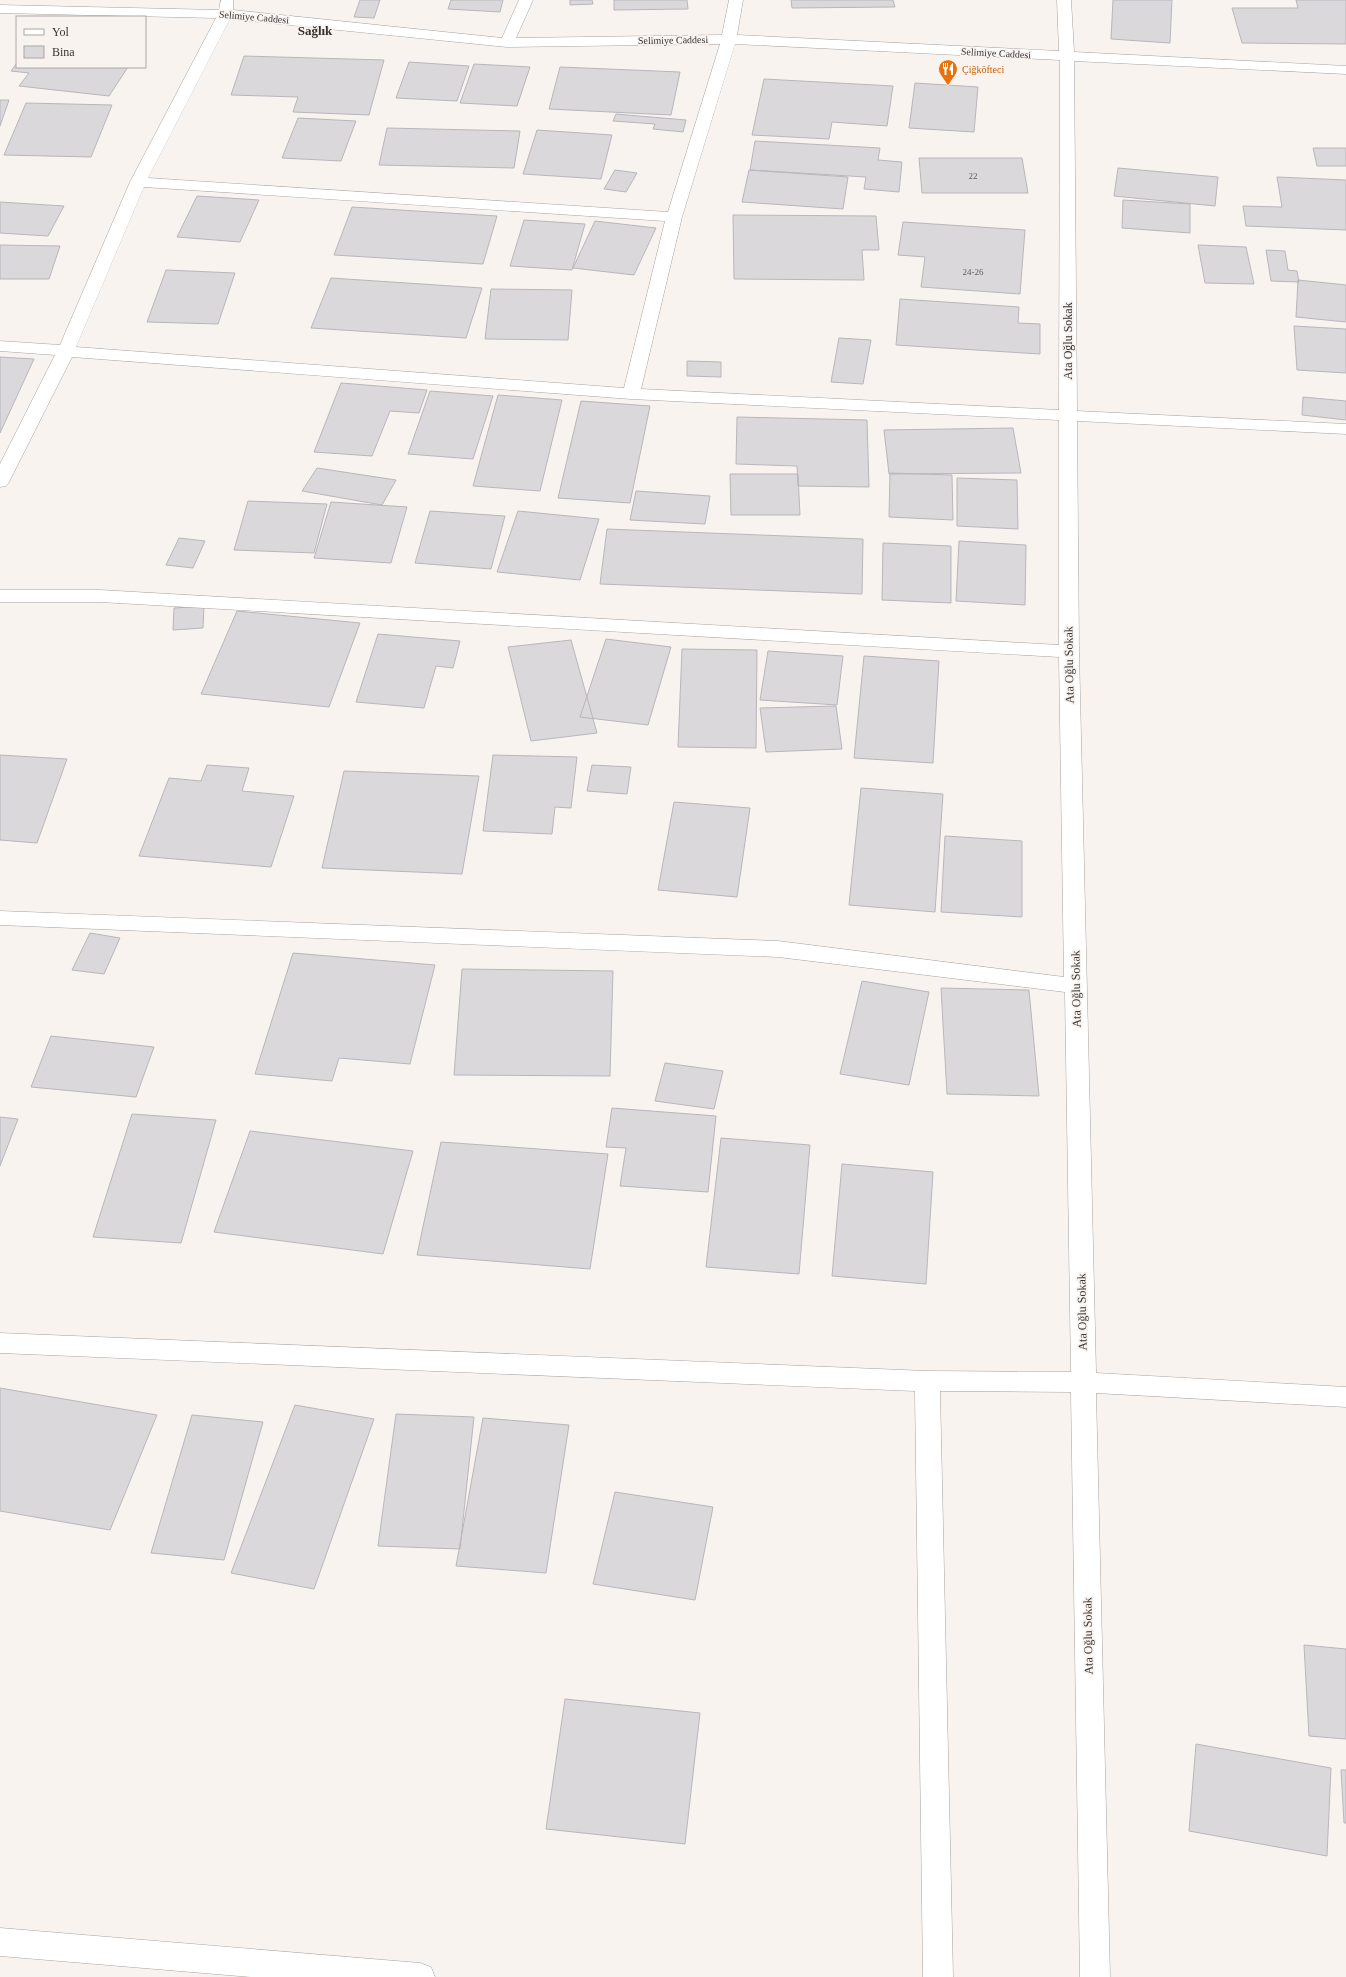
<svg xmlns="http://www.w3.org/2000/svg" width="1346" height="1977" font-family="Georgia,serif">
  <style>
    .building { fill: #dbd8dc; stroke: #b9b6bb }
    .lines { fill: none; stroke-linecap: round; stroke-linejoin: round }
    .minor-casing { stroke: #a7a29f; stroke-width: 1 }
    .minor { fill: #fff; fill-rule: evenodd }
    .labels { text-anchor: middle; dominant-baseline: central; stroke-width: 3.5; stroke-linejoin: round; paint-order: stroke }
    .far-number-label { font-size: 9px; fill: #605e5e }
    .far-street-label { font-size: 10px; fill: #373534; stroke: #f9f3f0 }
    .far-food-label { font-size: 10px; fill: #c56008; stroke: #f9f3f0; text-anchor: start }
    .street-label { font-size: 12px; fill: #373534; stroke: #f9f3f0 }
    .far-district-label { font-size: 13px; font-weight: bold; fill: #332f2d; stroke: #f9f3f0 }
  </style>
  <rect width="100%" height="100%" fill="#f9f3f0"/>
  <!-- building -->
  <path class="building" d="M360,0H380L374,18L354,17Z
    M451,0H503L500,12L448,9Z
    M570,0H592L593,4L570,5Z
    M614,0H687L688,9L614,10Z
    M791,0H893L895,7L792,8Z
    M1113,0H1172L1170,43L1111,39Z
    M1296,0H1346V44L1242,43L1232,8H1298Z
    M244,56L384,60L369,115L293,112L298,97L231,95Z
    M409,62L469,66L457,101L396,98Z
    M17,63V67H128L109,96L19,86L29,73L11,71Z
    M474,64L530,67L517,106L460,103Z
    M560,67L680,72L671,115L549,109Z
    M764,79L893,86L887,126L832,122L829,139L752,135Z
    M915,83L978,87L974,132L909,128Z
    M0,100H9L0,126Z
    M26,103L112,105L91,157L4,155Z
    M616,114L686,120L683,132L653,129L655,124L613,121Z
    M298,118L356,121L341,161L282,158Z
    M387,128L520,131L514,168L379,165Z
    M537,130L612,135L601,179L523,174Z
    M755,141L880,148L878,160L902,162L899,192L864,189L866,177L750,170Z
    M1313,148H1346V166H1317Z
    M919,158H1022L1028,193H922Z
    M1118,168L1218,177L1215,206L1114,196Z
    M615,170L637,173L626,192L604,189Z
    M749,170L848,177L843,209L742,202Z
    M1277,177L1346,180V230L1246,226L1243,206L1282,207Z
    M197,196L259,200L240,242L177,237Z
    M1123,200L1190,204V233L1122,228Z
    M0,202L64,206L48,236L0,233Z
    M352,207L497,216L483,264L334,255Z
    M733,215L876,216L879,250H862L864,280L734,279Z
    M524,220L585,224L572,270L510,266Z
    M595,221L656,228L634,275L573,268Z
    M903,222L1025,230L1020,294L921,287L925,257L898,255Z
    M0,245L60,246L49,279H0Z
    M1198,245L1246,247L1254,284L1205,283Z
    M1266,250L1285,251L1288,270L1297,271L1299,282L1271,281Z
    M166,270L235,273L218,324L147,322Z
    M331,278L482,288L466,338L311,328Z
    M1298,280L1346,285V322L1296,317Z
    M491,289L572,290L568,340L485,339Z
    M900,299L1019,307L1018,323L1040,324V354L896,345Z
    M1294,326L1346,329V373L1297,370Z
    M839,338L871,340L863,384L831,382Z
    M0,357L34,359L0,433Z
    M687,361L721,362V377L687,376Z
    M341,383L427,390L419,413L390,411L372,456L314,452Z
    M430,391L493,396L473,459L408,454Z
    M498,395L562,400L540,491L473,486Z
    M1303,397L1346,401V420L1302,415Z
    M581,401L650,406L630,503L558,498Z
    M737,417L867,420L869,487L798,486L797,466L736,464Z
    M1013,428L1021,473L889,474L884,430Z
    M317,468L396,480L382,505L302,491Z
    M890,473L952,475L953,520L889,517Z
    M730,474H798L800,515H731Z
    M957,478L1017,480L1018,529L957,526Z
    M636,491L710,496L705,524L630,520Z
    M248,501L327,504L314,553L234,550Z
    M331,502L407,507L391,563L314,558Z
    M430,511L505,516L491,569L415,563Z
    M518,511L599,519L580,580L497,572Z
    M607,529L863,539L862,594L600,584Z
    M179,538L205,541L193,568L166,565Z
    M959,541L1026,545L1025,605L956,601Z
    M883,543L951,546V603L882,600Z
    M204,606L203,628L173,630L174,608Z
    M237,611L360,623L329,707L201,694Z
    M378,634L460,641L453,668L436,666L424,708L356,702Z
    M606,639L671,647L648,725L580,717Z
    M571,640L597,733L531,741L508,647Z
    M682,649L757,650L756,748L678,747Z
    M768,651L843,656L837,705L760,700Z
    M864,656L939,661L933,763L854,758Z
    M836,706L842,749L766,752L760,708Z
    M0,755L67,759L37,843L0,840Z
    M493,755L577,757L571,808L555,807L552,834L483,831Z
    M207,765L249,768L242,791L294,796L271,867L139,856L169,778L201,781Z
    M592,765L631,767L627,794L587,791Z
    M344,771L479,776L462,874L322,868Z
    M861,788L943,794L935,912L849,905Z
    M674,802L750,808L737,897L658,890Z
    M945,836L1022,841V917L941,912Z
    M90,933L120,938L104,974L72,970Z
    M293,953L435,965L410,1064L339,1058L332,1081L255,1074Z
    M462,969L613,971L610,1076L454,1075Z
    M862,981L929,992L909,1085L840,1074Z
    M941,988L1029,990L1039,1096L947,1094Z
    M51,1036L154,1047L136,1097L31,1087Z
    M665,1063L723,1071L714,1109L655,1101Z
    M612,1108L716,1116L708,1192L620,1186L626,1148L606,1147Z
    M132,1114L216,1120L181,1243L93,1237Z
    M0,1117L18,1119L0,1166Z
    M250,1131L413,1151L383,1254L214,1232Z
    M721,1138L810,1145L799,1274L706,1267Z
    M441,1142L608,1154L590,1269L417,1255Z
    M842,1164L933,1172L926,1284L832,1276Z
    M0,1388L157,1415L110,1530L0,1511Z
    M295,1405L374,1419L314,1589L231,1573Z
    M396,1414L474,1417L460,1549L378,1546Z
    M192,1415L263,1422L224,1560L151,1553Z
    M483,1418L569,1425L546,1573L456,1566Z
    M615,1492L713,1507L695,1600L593,1584Z
    M1304,1645L1346,1649V1739L1309,1736Z
    M565,1699L700,1713L685,1844L546,1829Z
    M1196,1744L1331,1768L1327,1856L1189,1831Z
    M1341,1770H1346V1823H1344Z"/>
  <g class="lines">
    <defs>
      <path id="minor" d="M221,0H233V10L502,38L519,0H533L516,38L722,35L729,0H743L737,35L1059,51L1057,0H1071L1074,52L1346,66V74L1074,61L1077,411L1346,424V434L1077,421L1079,652L1096,1373L1346,1387V1407L1096,1393L1110,1977H1080L1071,1392L940,1391L953,1977H923L915,1391L0,1353V1333L927,1371L1071,1372L1065,992L778,957L0,925V911L778,941L1064,977L1059,657L100,602H0V590H100L1059,645V420L631,399L72,357L9,482L6,486L0,487V464L55,355L0,351V341L60,345L130,182L216,18L0,13V5L219,10ZM230,19L507,47L720,44L668,212L148,178ZM735,44L1060,60L1059,410L641,389L682,217ZM144,187L665,221L624,388L76,347Z
        M0,1928L420,1963L431,1967L435,1977H251L0,1956Z"/>
    </defs>
    <!-- minor casing -->
    <use href="#minor" class="minor-casing"/>
    <!-- minor -->
    <use href="#minor" class="minor"/>
  </g>
  <!-- icons -->
  <defs>
    <symbol id="restaurant-pin" viewBox="-11 -11 22 30"><path d="M0 17L-7.5 6A9.5 9.5 0 1 1 7.5 6Z" fill="#e8710a" stroke="#f9f3f0"/><path d="M-5-6h1v4h1v-4h1v4h1v-4h1v5L-1.5 .5V6h-2V.5L-5-1ZM5-6V6H3V1.5H1.5Q1.5-4 5-6Z" fill="#fff"/></symbol>
  </defs>
  <g fill-rule="evenodd">
    <use href="#restaurant-pin" x="937" y="58" width="22" height="30"/>
  </g>
  <g class="labels">
    <!-- far-number labels -->
    <g class="far-number-label">
      <text x="973" y="176">22</text>
      <text x="973" y="272">24-26</text>
    </g>
    <!-- far-street labels -->
    <g class="far-street-label">
      <text transform="translate(254 17) rotate(5)">Selimiye Caddesi</text>
      <text transform="translate(673 40) rotate(-1)">Selimiye Caddesi</text>
      <text transform="translate(996 53) rotate(3)">Selimiye Caddesi</text>
    </g>
    <!-- far-food labels -->
    <g class="far-food-label">
      <text x="962" y="69">Çiğköfteci</text>
    </g>
    <!-- street labels -->
    <g class="street-label">
      <text transform="translate(1068 341) rotate(-90)">Ata Oğlu Sokak</text>
      <text transform="translate(1069 665) rotate(-91)">Ata Oğlu Sokak</text>
      <text transform="translate(1076 989) rotate(-91)">Ata Oğlu Sokak</text>
      <text transform="translate(1082 1312) rotate(-91)">Ata Oğlu Sokak</text>
      <text transform="translate(1088 1636) rotate(-91)">Ata Oğlu Sokak</text>
    </g>
    <!-- far-district labels -->
    <g class="far-district-label">
      <text x="315" y="30">Sağlık</text>
    </g>
  </g>
  <!-- legend -->
  <rect x="16" y="16" width="130" height="52" fill="#f9f3f0" stroke="#aba7a5"/>
  <rect x="24" y="29" width="20" height="6" fill="#ffffff" stroke="#aba7a5"/>
  <text x="52" y="36" font-size="12" fill="#373534">Yol</text>
  <rect x="24" y="46" width="20" height="12" fill="#dbd8dc" stroke="#aba7a5"/>
  <text x="52" y="56" font-size="12" fill="#373534">Bina</text>
</svg>
